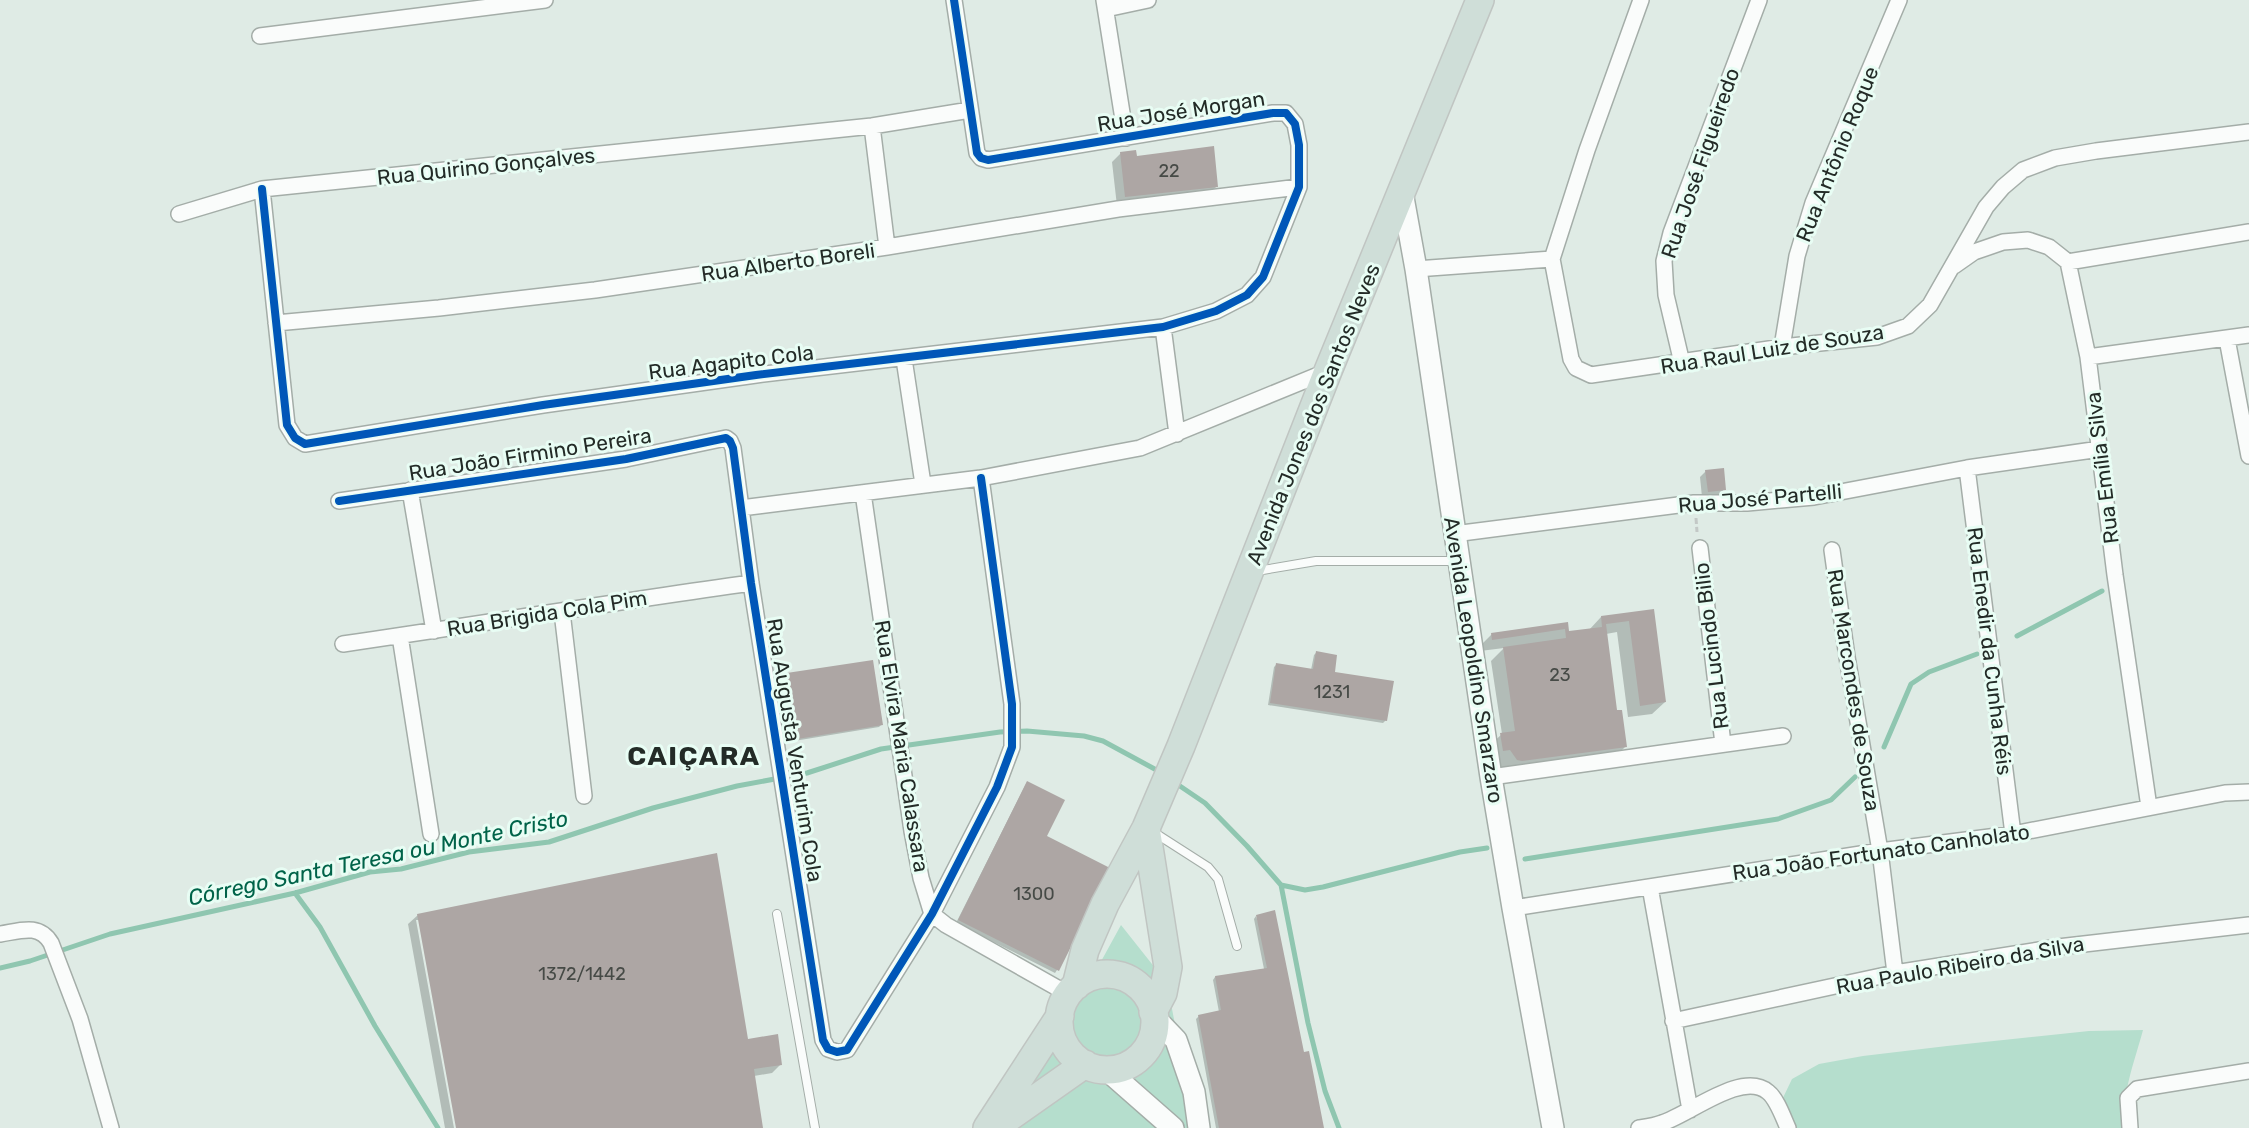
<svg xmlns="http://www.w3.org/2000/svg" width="2249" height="1128" font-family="Rubik,sans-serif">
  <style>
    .green { fill: #b5decd }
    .shadow { fill: #0003 }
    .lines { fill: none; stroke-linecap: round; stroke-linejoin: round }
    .stream { stroke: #8fc6b0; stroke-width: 5 }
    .building { fill: #ada6a4 }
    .lane-casing { stroke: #a4ada8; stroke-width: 10 }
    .street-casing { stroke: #a4ada8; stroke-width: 18 }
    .secondary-casing { stroke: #a4ada8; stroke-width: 24 }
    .highway-casing { stroke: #c0c5c2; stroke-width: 30 }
    .path { stroke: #c3c8c6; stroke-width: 3; stroke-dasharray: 6 3; stroke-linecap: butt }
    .lane { stroke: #fafcfb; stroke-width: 8 }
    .street { stroke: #fafcfb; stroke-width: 15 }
    .secondary { stroke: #fafcfb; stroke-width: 21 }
    .highway { stroke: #cfded8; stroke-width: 27 }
    .cycleway-casing { stroke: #e8fdf4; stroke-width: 11 }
    .cycleway { stroke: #0057b8; stroke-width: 8 }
    .labels { text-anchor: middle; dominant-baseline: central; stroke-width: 6; stroke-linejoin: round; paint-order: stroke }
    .number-label { font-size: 18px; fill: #464a46 }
    .street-label { font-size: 21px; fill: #232b27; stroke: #e8fdf4 }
    .water-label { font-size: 22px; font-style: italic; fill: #006349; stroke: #e8fdf4 }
    .district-label { font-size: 27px; font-weight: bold; letter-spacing: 1.5px; fill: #232b27; stroke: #e8fdf4 }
  </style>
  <rect width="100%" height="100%" fill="#dfebe5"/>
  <!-- green -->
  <path class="green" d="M1121,925L1167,983L1195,1128H1005L1048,1058Z
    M2143,1030C2135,1060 2121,1096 2124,1128H1786L1780,1104L1792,1079L1819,1064L1863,1056L1947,1046L2089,1031Z"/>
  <!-- shadow -->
  <path class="shadow" d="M1121,153L1135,157L1217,186L1208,195L1117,206L1112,162Z
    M1706,471L1724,489L1719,495L1702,497L1700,477Z
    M1652,611L1665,702L1652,714L1628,717L1617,632L1606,634L1616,712L1625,747L1613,759L1504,772L1488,747L1502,734L1491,661L1504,648L1480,651L1479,647L1492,634L1566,624L1567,633L1589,630L1601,617Z
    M1316,653L1333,673L1386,720L1383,723L1268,705L1274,667L1277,664L1311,670L1314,655Z
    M781,676L881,725L879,727L788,742L779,678Z
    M1027,782L1045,837L1057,970L1055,973L956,923Z
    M418,915L747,1041L781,1064L772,1073L754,1076L762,1128H457L420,920H416L454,1128H445L408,924Z
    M1256,916L1302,1054L1323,1128H1216L1196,1019L1199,1016L1219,1012L1213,980L1215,977L1264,969L1254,919Z"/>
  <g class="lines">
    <!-- stream -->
    <path class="stream" d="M2017,636L2102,591
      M1884,747L1911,684L1929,672L1977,654
      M1174,782L1205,803L1247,846L1281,885L1308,1023L1325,1091L1339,1128
      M1525,859L1778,819L1831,800L1855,777
      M1281,885L1305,890L1323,887L1460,852L1487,848
      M295,893L320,927L375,1026L438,1128
      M0,968L30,961L110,934L295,893L370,872L401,869L469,852L549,842L653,808L737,786L807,773L881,749L1000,732L1027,731L1084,736L1103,741L1162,773"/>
  </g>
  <!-- building -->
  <path class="building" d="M1214,146L1218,187L1125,197L1120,152L1136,150L1137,156Z
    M1724,468L1726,490L1708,492L1705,470Z
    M1654,609L1666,702L1640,706L1629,621L1606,624L1617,710H1622L1627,747L1522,761L1517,760L1510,750L1503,751L1500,733L1515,731L1503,647L1566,638L1565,629L1492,640L1491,633L1568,622L1569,631L1602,627L1601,616Z
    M1316,651L1337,655L1335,672L1394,681L1387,721L1270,703L1276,663L1313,669Z
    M873,660L883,725L791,740L780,674Z
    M1027,781L1065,800L1047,836L1110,868L1059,971L958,920Z
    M717,853L748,1039L778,1034L782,1065L754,1069L763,1128H456L417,914Z
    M1275,910L1304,1052L1309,1051L1324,1128H1219L1198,1015L1221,1010L1215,976L1267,968L1256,915Z"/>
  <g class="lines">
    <defs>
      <path id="lane" d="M1257,571L1316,561H1457
        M1155,833L1208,867L1218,879L1237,946
        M777,914L815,1128"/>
      <path id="street" d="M1104,0L1126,138
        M1641,0L1587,150L1552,259L1571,359L1576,368L1591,375L1782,347L1877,337L1908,326L1930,305L1986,207L2003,187L2023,170L2055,158L2096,151L2249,132
        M1106,9L1148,0
        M260,36L545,0
        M872,126L887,247
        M262,189L287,425L295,438L305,444L543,405L756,375L1163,327L1216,311L1247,295L1263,277L1299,187V145L1295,124L1286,113H1273L988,160L981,158L977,153L954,0
        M179,214L262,189L872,126L970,110
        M2068,262L2249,232
        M1954,266L1974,252L2003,242L2028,240L2049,247L2068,262L2088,357L2115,575L2149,807
        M1416,269L1552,259
        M276,323L439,308L595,290L887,247L1118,209L1299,187
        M1163,327L1177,434
        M2227,339L2249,456
        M1782,347L1797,256L1813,203L1899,0
        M2088,357L2249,335
        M904,359L923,484
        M1682,363L1666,295L1664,261L1671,233L1759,0
        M1967,468L2013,834
        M410,490L434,631
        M863,493L912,831L921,878L932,914L946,925L1068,994
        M339,501L626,459L726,438L730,441L733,448L751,583L823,1040L828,1049L837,1052L847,1050L932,914L997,787L1012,747V704L981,478
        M741,508L981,478L1140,448L1328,371
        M1454,534L1694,503H1747L1814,497L1967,468L2100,449
        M1700,548L1723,744
        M1832,550L1847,657L1880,851L1895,973
        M562,612L584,796
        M400,636L431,834
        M343,644C479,624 615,602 751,583
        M1491,777L1783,736
        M1650,887L1690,1110
        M1513,908L1880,851L2013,834L2225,793L2249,792
        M0,934C20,931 39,923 51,943L80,1019L111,1128
        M1673,1021L1895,973L2058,947L2249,925
        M1639,1128C1646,1127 1655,1126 1662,1123C1689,1115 1742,1070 1768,1092C1777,1099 1783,1117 1788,1128
        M2130,1128L2128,1098L2137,1089L2249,1071"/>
      <path id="secondary" d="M1402,192L1416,269L1491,777L1513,908L1553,1128
        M1154,1017L1176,1040L1194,1092L1199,1128
        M1107,1070L1173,1128"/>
      <path id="highway" d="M1146,828L1168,967L1163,993L1153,1012
        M1059 1022a48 48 0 1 1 96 0a48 48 0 1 1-96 0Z
        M1076,986L1085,950L1105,904L1146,828L1181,746L1328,371L1480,0
        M987,1128L1060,1016
        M994,1128L1085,1064"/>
    </defs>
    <!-- lane casing -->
    <use href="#lane" class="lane-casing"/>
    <!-- street casing -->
    <use href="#street" class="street-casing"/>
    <!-- secondary casing -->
    <use href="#secondary" class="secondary-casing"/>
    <!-- highway casing -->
    <use href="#highway" class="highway-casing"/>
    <!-- path -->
    <path class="path" d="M1696,518L1697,532"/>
    <!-- lane -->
    <use href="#lane" class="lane"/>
    <!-- street -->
    <use href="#street" class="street"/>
    <!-- secondary -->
    <use href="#secondary" class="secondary"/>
    <!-- highway -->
    <use href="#highway" class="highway"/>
    <defs>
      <path id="cycleway" d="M262,189L287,425L295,438L305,444L543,405L756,375L1163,327L1216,311L1247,295L1263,277L1299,187V145L1295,124L1286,113H1273L988,160L981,158L977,153L954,0
        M339,501L626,459L726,438L730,441L733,448L751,583L823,1040L828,1049L837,1052L847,1050L932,914L997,787L1012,747V704L981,478"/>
    </defs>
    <!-- cycleway casing -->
    <use href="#cycleway" class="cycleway-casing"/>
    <!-- cycleway -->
    <use href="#cycleway" class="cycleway"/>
  </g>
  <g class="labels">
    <!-- number labels -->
    <g class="number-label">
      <text x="1169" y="171">22</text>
      <text x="1560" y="675">23</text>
      <text x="1332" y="692">1231</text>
      <text x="1034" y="894">1300</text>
      <text x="582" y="974">1372/1442</text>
    </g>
    <!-- street labels -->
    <g class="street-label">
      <text transform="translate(1181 111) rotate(-9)">Rua José Morgan</text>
      <text transform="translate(1837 154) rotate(-68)">Rua Antônio Roque</text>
      <text transform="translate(1700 163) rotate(-71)">Rua José Figueiredo</text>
      <text transform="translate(486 166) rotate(-6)">Rua Quirino Gonçalves</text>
      <text transform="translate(788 262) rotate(-8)">Rua Alberto Boreli</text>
      <text transform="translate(1772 349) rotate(-9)">Rua Raul Luiz de Souza</text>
      <text transform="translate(731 362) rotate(-7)">Rua Agapito Cola</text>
      <text transform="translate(1313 414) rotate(-68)">Avenida Jones dos Santos Neves</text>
      <text transform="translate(530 454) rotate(-9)">Rua João Firmino Pereira</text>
      <text transform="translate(2102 468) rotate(-97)">Rua Emília Silva</text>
      <text transform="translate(1760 498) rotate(-5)">Rua José Partelli</text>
      <text transform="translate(547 613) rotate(-9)">Rua Brigida Cola Pim</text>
      <text transform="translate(1711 646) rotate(-97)">Rua Lucindo Bilio</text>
      <text transform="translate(1990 651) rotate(83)">Rua Enedir da Cunha Réis</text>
      <text transform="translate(1474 660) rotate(81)">Avenida Leopoldino Smarzaro</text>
      <text transform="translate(1854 690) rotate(81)">Rua Marcondes de Souza</text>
      <text transform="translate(902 746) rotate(81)">Rua Elvira Maria Calassara</text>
      <text transform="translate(795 750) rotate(81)">Rua Augusta Venturim Cola</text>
      <text transform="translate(1881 852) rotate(-8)">Rua João Fortunato Canholato</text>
      <text transform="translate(1960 965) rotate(-10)">Rua Paulo Ribeiro da Silva</text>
    </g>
    <!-- water labels -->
    <g class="water-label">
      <text transform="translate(378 858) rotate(-12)">Córrego Santa Teresa ou Monte Cristo</text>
    </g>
    <!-- district labels -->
    <g class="district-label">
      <text x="694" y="756">CAIÇARA</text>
    </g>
  </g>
</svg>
